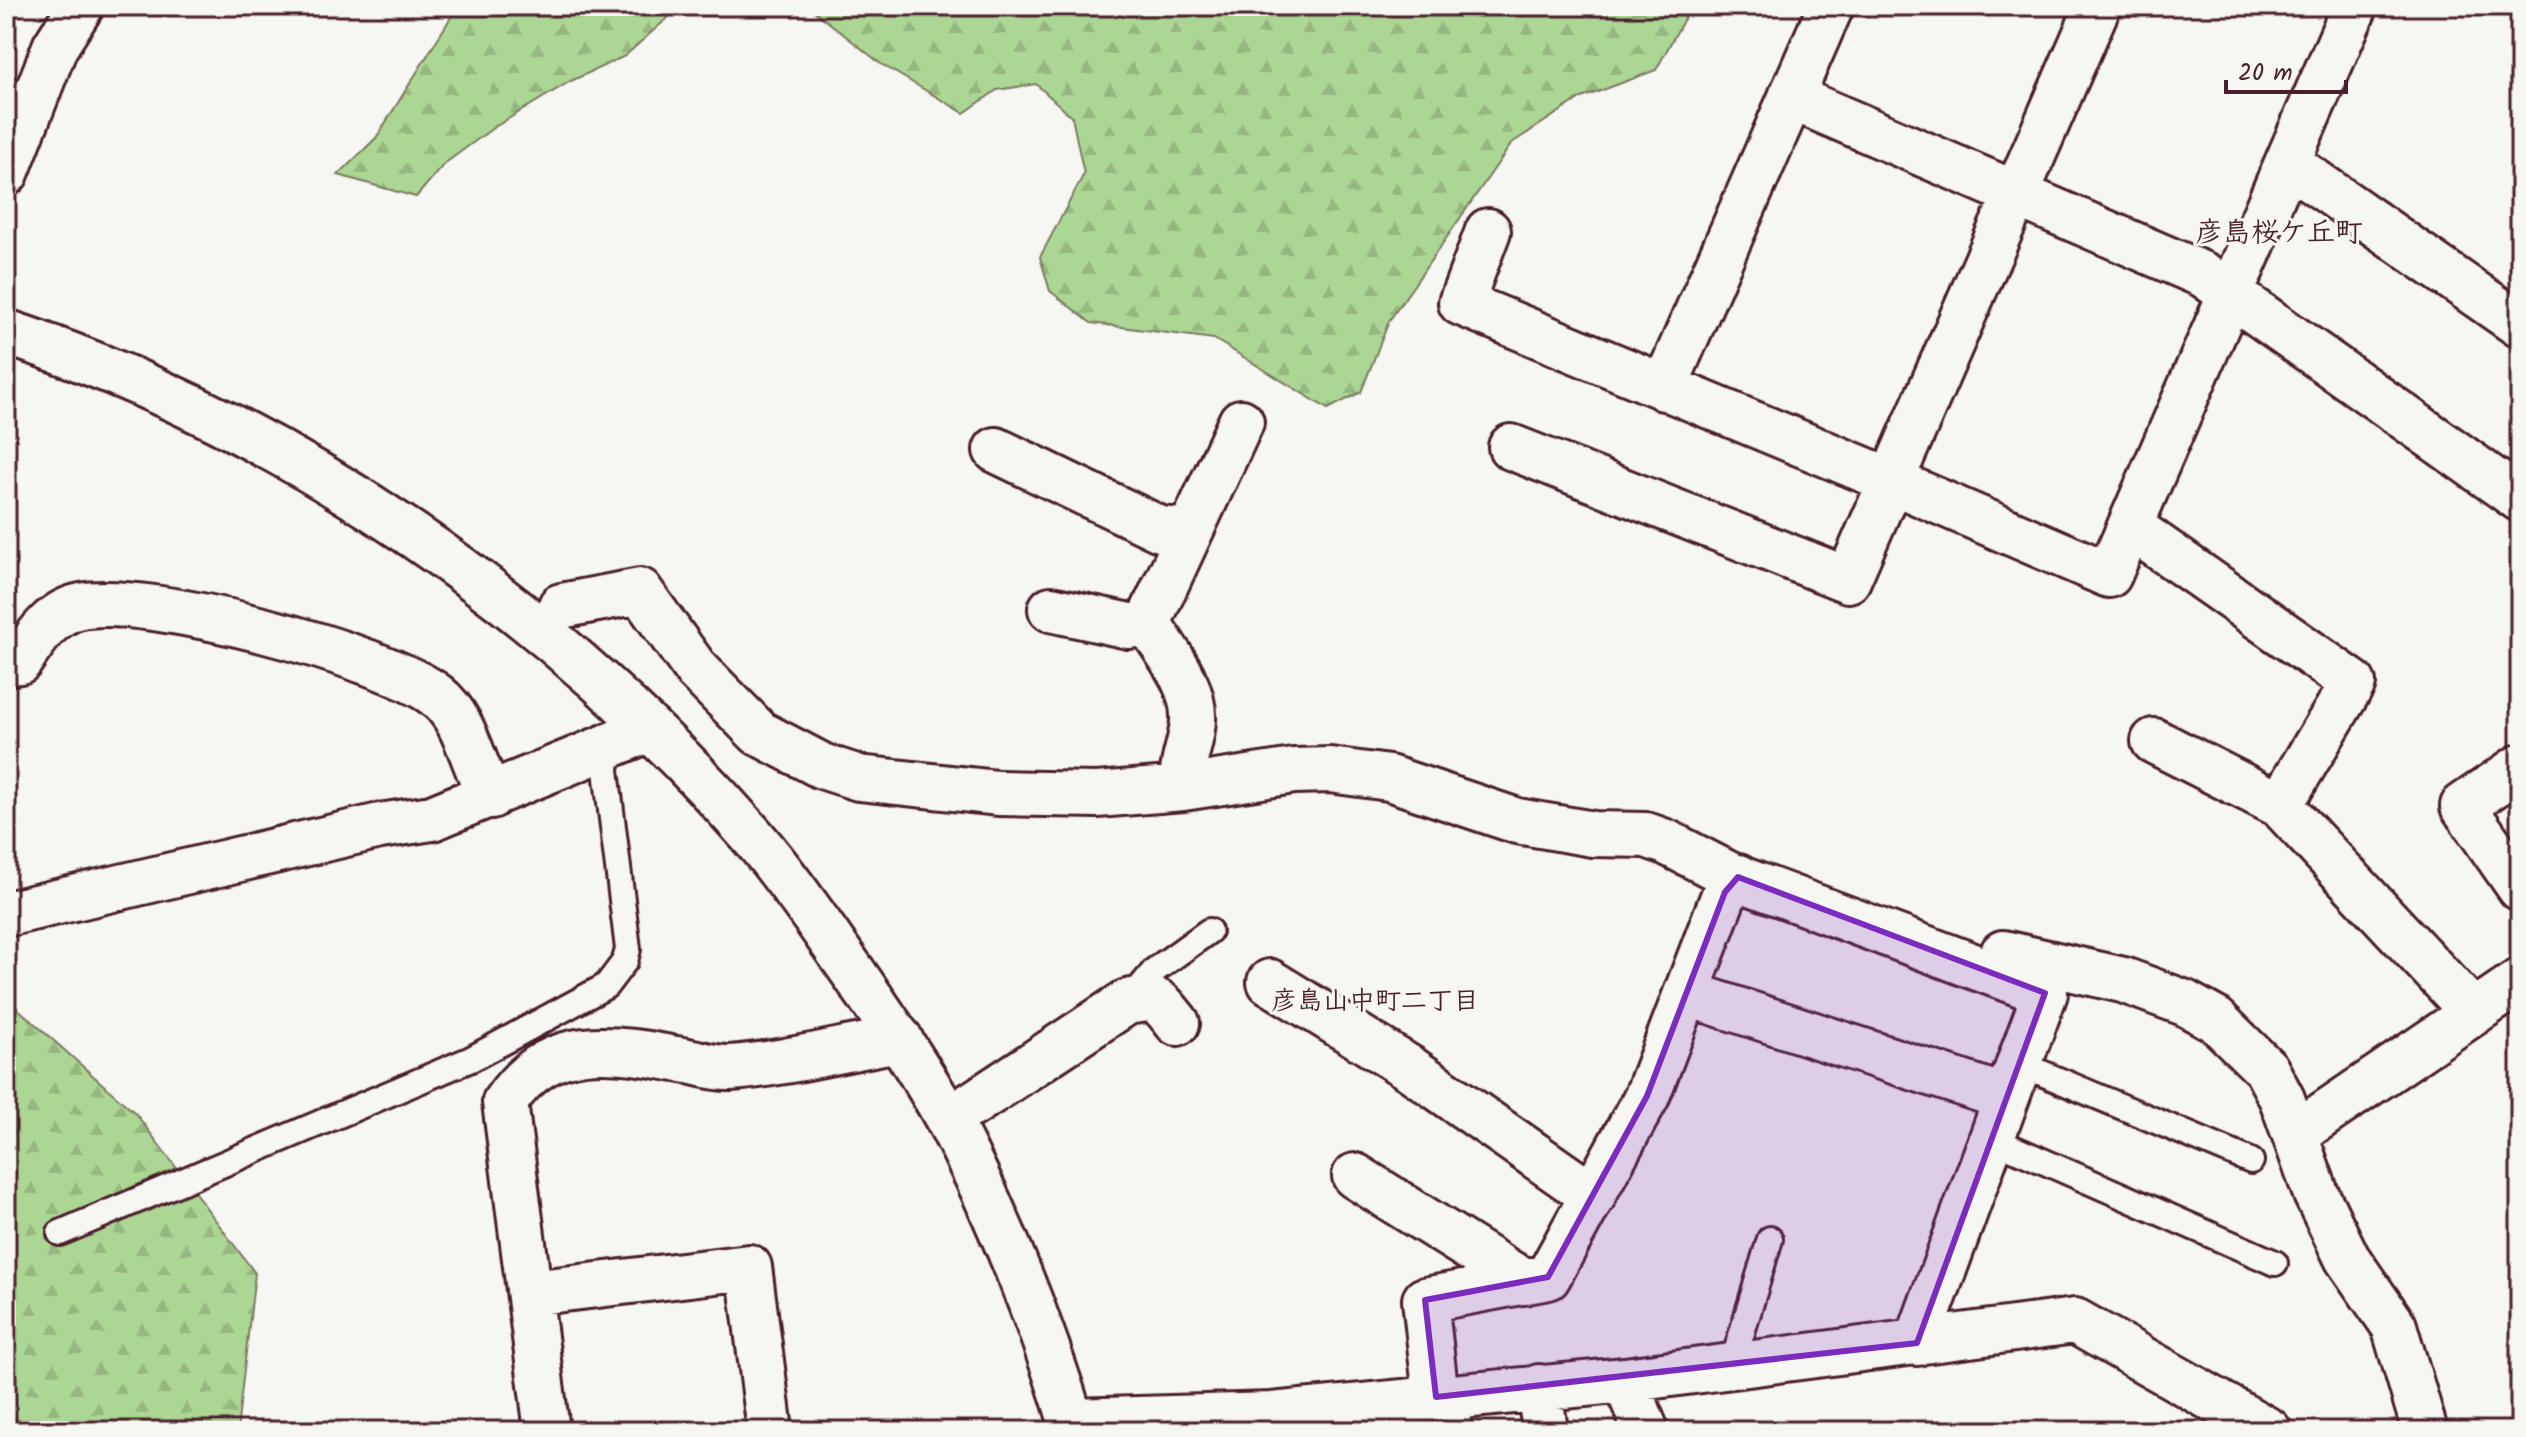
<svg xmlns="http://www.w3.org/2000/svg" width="2526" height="1437" font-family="Kalam,'Klee One',sans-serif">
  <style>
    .forest { fill: url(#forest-firs); stroke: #7b7a60; stroke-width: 2 }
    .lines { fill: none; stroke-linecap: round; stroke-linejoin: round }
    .service-casing { stroke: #4a1f2b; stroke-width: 30 }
    .minor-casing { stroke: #4a1f2b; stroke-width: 50 }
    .tertiary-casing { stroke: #4a1f2b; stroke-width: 50 }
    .service { stroke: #f6f6f2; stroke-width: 24 }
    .minor { stroke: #f6f6f2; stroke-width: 44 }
    .tertiary { stroke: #f6f6f2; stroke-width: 44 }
    .marked { fill: #7b2cbf; fill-opacity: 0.2; stroke: #7b2cbf; stroke-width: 6; stroke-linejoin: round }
    .labels { text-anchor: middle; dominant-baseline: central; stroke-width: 6; stroke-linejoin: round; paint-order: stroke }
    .neighbourhood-label { font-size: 26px; font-weight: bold; fill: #4a1f2b; stroke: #f6f6f2 }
    .quarter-label { font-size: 28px; font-weight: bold; fill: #4a1f2b; stroke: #f6f6f2 }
  </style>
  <defs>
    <pattern id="forest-firs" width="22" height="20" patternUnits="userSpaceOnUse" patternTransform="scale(2)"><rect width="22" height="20" fill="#acd694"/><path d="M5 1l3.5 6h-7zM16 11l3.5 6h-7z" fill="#96b780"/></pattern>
  </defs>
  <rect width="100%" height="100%" fill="#f6f6f2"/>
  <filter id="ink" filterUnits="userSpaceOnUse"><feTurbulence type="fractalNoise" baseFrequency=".0125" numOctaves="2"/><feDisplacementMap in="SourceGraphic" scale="16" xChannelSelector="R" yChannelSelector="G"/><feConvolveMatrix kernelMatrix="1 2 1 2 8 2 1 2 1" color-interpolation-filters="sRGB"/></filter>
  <g filter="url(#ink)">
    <!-- forest -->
    <path class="forest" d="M458,6H681L625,56L569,82L493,128L444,164L416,197L338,175L376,138Z
      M808,6H1691L1656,70L1579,99L1512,143L1389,321L1361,392L1328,409L1214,339L1091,323L1050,291L1040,257L1084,174L1072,117L1036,84L997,90L964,113L881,64Z
      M6,998L136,1114L255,1273L237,1431H6Z"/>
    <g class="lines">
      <defs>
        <path id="service" d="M1129,1001L1155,970L1209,931
          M2018,1063L2251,1161
          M1990,1138L2275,1263
          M60,1233L471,1059L606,986L625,961L628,949L606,770L608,746
          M1732,1366L1770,1239
          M1457,1431L1459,1395"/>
        <path id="minor" d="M1791,97L2204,275L2520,499
          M2288,163L2520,325
          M6,173L55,47L81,6
          M1488,231L1461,303L1889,480L2109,575L2355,6
          M1664,388L1831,6
          M1511,447L1848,580L2098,6
          M996,450L1160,529L1190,532
          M2131,527L2353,683L2280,805
          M561,606L640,591L695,668L759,733L822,766L859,778L998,793L1097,795L1183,788L1294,771L1330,770L1389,778L1517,821L1593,834L1646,835L1666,842L1730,875L2045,993L1917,1343
          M1051,609L1129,626L1148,623
          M6,663L20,661C36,638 51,612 81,606C146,592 385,655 437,696C467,720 472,765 491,796
          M2154,741L2280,805L2473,1012
          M2520,767L2463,806L2520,888
          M1183,788C1180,763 1192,745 1193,720C1195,685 1166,651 1148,623L1241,422
          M6,914L380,826L432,818L650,729
          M2003,953L2123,980L2185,1003L2216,1020L2266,1069L2282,1099L2316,1194L2347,1258L2394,1326L2425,1431
          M1270,982L1411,1069L1593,1196
          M1689,986L1704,999L2004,1097
          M971,1105L1127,1002C1158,996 1158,999 1177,1023
          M2295,1134L2520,981
          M1355,1176L1524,1282
          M530,1293L749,1267L770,1431
          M1625,1380L1646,1431
          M1539,1387L1545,1431
          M1436,1397L1425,1300L1548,1277L1647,1096L1725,892L1738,877
          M1071,1421L1272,1415L1625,1380L2075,1321L2269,1431
          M547,1431L505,1102C550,1035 612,1047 682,1060C697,1062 715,1069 730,1068C786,1064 844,1048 900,1039"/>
        <path id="tertiary" d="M6,332C296,429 552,608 753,837C789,879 821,927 853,972C892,1028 932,1086 963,1148C1008,1239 1045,1334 1074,1431"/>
      </defs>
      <!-- service casing -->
      <use href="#service" class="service-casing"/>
      <!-- minor casing -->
      <use href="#minor" class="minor-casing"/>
      <!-- tertiary casing -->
      <use href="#tertiary" class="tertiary-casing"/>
      <!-- service -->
      <use href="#service" class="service"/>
      <!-- minor -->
      <use href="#minor" class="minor"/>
      <!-- tertiary -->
      <use href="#tertiary" class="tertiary"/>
    </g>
  </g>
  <!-- marked area -->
  <path class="marked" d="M1738,877L2045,993L1917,1343L1436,1397L1425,1300L1548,1277L1647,1096L1725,892Z"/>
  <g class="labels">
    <!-- neighbourhood labels -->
    <g class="neighbourhood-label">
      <text x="1375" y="1002">彦島山中町二丁目</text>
    </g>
    <!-- quarter labels -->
    <g class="quarter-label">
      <text x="2279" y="233">彦島桜ケ丘町</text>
    </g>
  </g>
  <!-- margin -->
  <rect width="2526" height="1437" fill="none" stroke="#f6f6f2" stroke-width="32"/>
  <rect x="16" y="16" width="2494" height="1405" fill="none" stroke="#4a1f2b" stroke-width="3" filter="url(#ink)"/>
  <!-- scale -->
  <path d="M2226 80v12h120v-12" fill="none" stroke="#4a1f2b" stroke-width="4"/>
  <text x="2238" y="80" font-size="24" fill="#4a1f2b" stroke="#f6f6f2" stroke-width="6" paint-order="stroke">20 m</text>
</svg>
